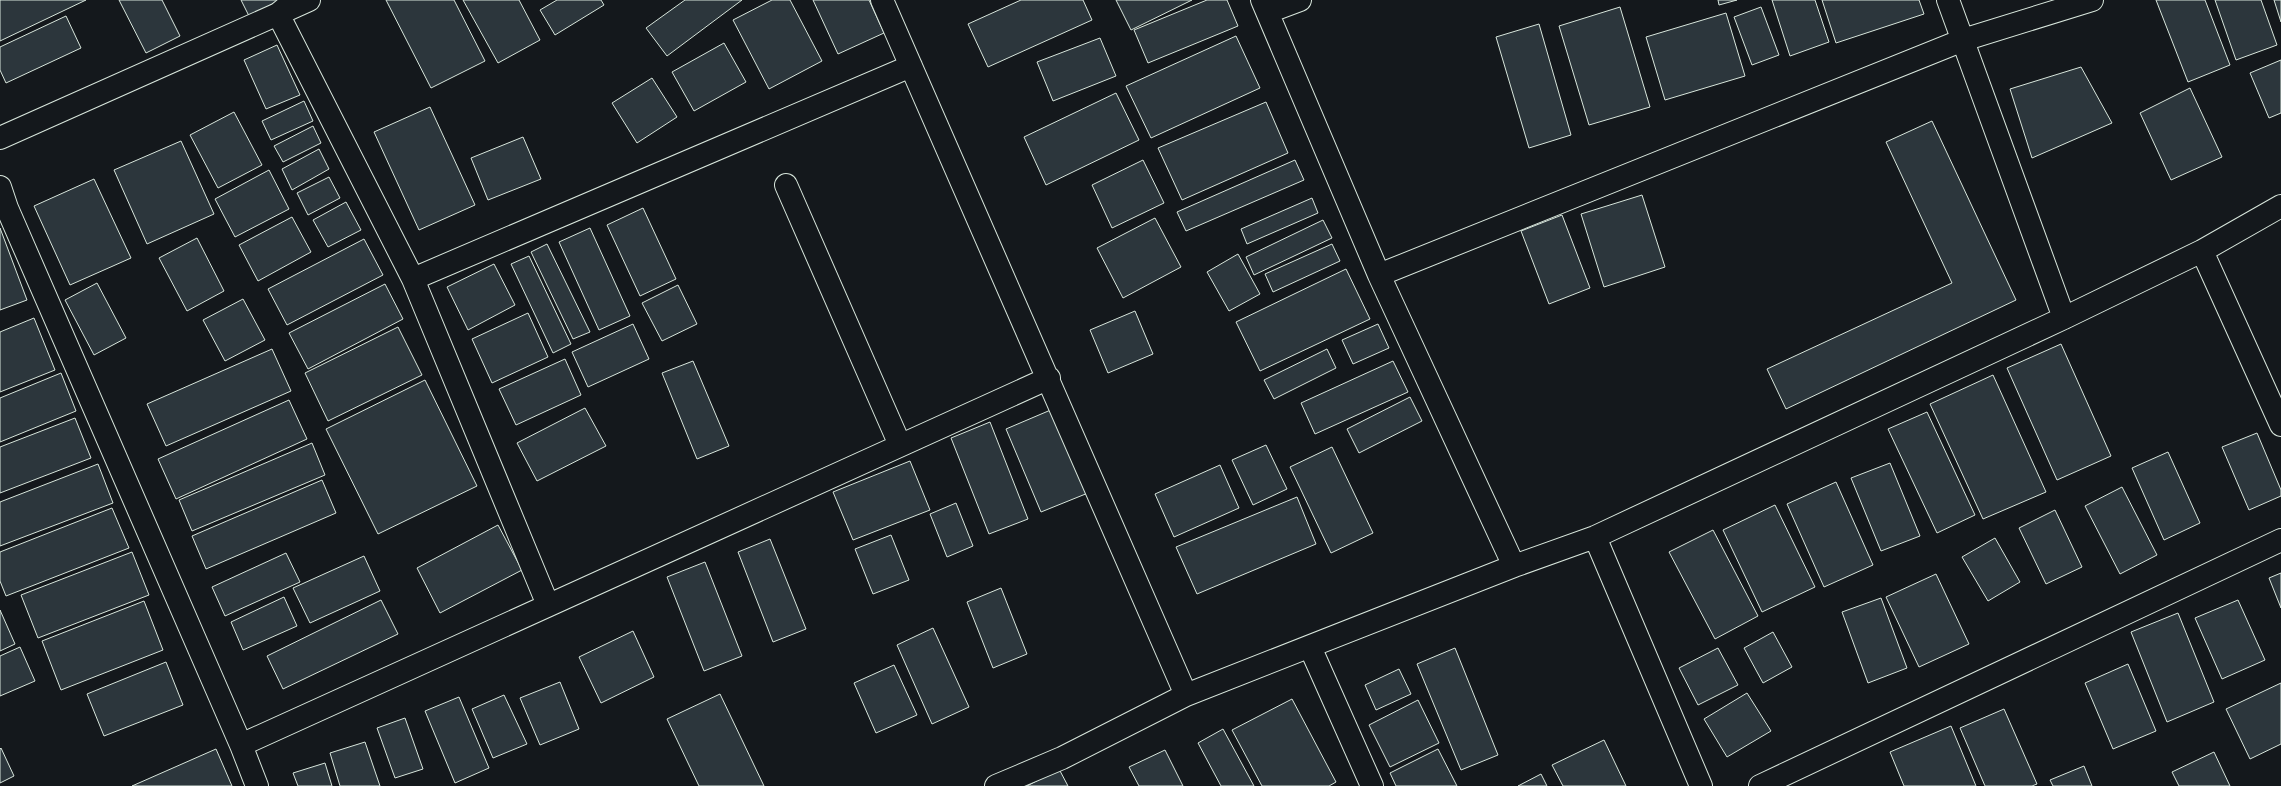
<svg xmlns="http://www.w3.org/2000/svg" width="2281" height="786" font-family="Merriweather,serif">
  <style>
    .building { fill: #2c363c; stroke: #d8e6dc }
    .lines { fill: none; stroke-linecap: round; stroke-linejoin: round }
    .minor-casing { stroke: #d8e6dc; stroke-width: 24 }
    .minor { stroke: #14181c; stroke-width: 22 }
  </style>
  <rect width="100%" height="100%" fill="#14181c"/>
  <!-- building -->
  <path class="building" d="M0,0H86L0,41Z
    M119,0H162L180,36L146,53Z
    M241,0H280L249,16Z
    M386,0H454L485,61L431,88Z
    M463,0H519L540,40L498,63Z
    M557,0H601L604,5L555,35L540,10Z
    M685,0H742L667,56L646,28Z
    M772,0H790L822,61L769,89L733,20Z
    M813,0H869L884,33L838,54Z
    M1021,0H1083L1092,20L988,67L968,24Z
    M1116,0H1192L1131,30Z
    M1207,0H1227L1238,26L1148,63L1134,30Z
    M1718,0H1737L1719,5Z
    M1772,0H1815L1829,42L1790,56Z
    M1822,0H1919L1924,14L1836,43Z
    M2156,0H2205L2230,65L2188,82Z
    M2215,0H2261L2277,45L2236,60Z
    M2274,0H2281V22Z
    M1620,7L1650,107L1589,125L1559,26Z
    M1761,7L1779,55L1752,65L1734,17Z
    M1726,13L1745,76L1665,100L1646,37Z
    M66,16L81,48L6,83L0,70V47Z
    M1539,24L1571,135L1529,148L1496,37Z
    M1236,36L1260,88L1151,138L1126,86Z
    M1100,38L1116,76L1053,101L1037,62Z
    M724,43L746,82L694,111L672,72Z
    M277,45L300,95L266,109L244,60Z
    M2281,60V113L2269,118L2250,73Z
    M2081,67L2112,123L2032,158L2010,89Z
    M652,78L677,117L637,143L612,103Z
    M2190,88L2222,157L2171,180L2140,113Z
    M1116,93L1139,140L1046,185L1024,137Z
    M304,101L313,121L271,140L262,121Z
    M1266,102L1288,153L1182,200L1158,148Z
    M430,107L475,205L419,230L374,132Z
    M234,112L262,165L218,188L190,135Z
    M1932,121L2016,300L1786,409L1767,369L1952,283L1886,142Z
    M313,126L321,143L283,162L274,146Z
    M523,137L541,179L488,200L471,158Z
    M181,141L214,214L147,244L114,170Z
    M319,149L329,169L292,190L282,169Z
    M1143,160L1164,203L1112,228L1092,185Z
    M1295,160L1304,180L1186,231L1177,212Z
    M269,170L289,209L235,237L215,199Z
    M329,177L340,198L308,215L297,193Z
    M94,179L131,258L70,285L34,206Z
    M1642,195L1665,267L1604,287L1581,214Z
    M1312,198L1318,213L1247,244L1241,229Z
    M346,202L361,230L328,247L313,220Z
    M643,208L676,279L640,296L607,225Z
    M1562,215L1590,288L1549,304L1521,231Z
    M292,217L311,252L258,281L239,245Z
    M1155,218L1181,267L1123,298L1097,248Z
    M1323,220L1332,238L1254,275L1246,257Z
    M0,228L27,300L0,310Z
    M590,228L630,316L599,330L559,242Z
    M197,238L224,291L187,311L159,258Z
    M364,239L383,275L287,325L268,289Z
    M547,244L590,332L573,339L531,252Z
    M1332,244L1340,261L1273,292L1265,274Z
    M1238,254L1260,294L1229,311L1207,272Z
    M529,256L571,344L553,353L511,264Z
    M494,264L515,305L468,330L447,287Z
    M1346,269L1370,319L1260,371L1236,322Z
    M97,283L126,338L94,355L65,300Z
    M385,284L403,319L308,369L289,333Z
    M678,285L697,324L662,341L642,303Z
    M243,299L265,340L225,361L203,320Z
    M1135,311L1153,354L1108,373L1090,330Z
    M528,313L548,357L492,383L472,339Z
    M34,318L55,370L0,392V332Z
    M633,324L649,359L588,387L572,352Z
    M1378,324L1389,348L1353,364L1342,340Z
    M398,327L422,375L328,421L305,373Z
    M2061,344L2111,456L2057,480L2007,368Z
    M272,349L291,391L166,446L147,404Z
    M1327,349L1336,368L1274,399L1264,380Z
    M565,359L581,395L516,425L499,389Z
    M693,361L729,446L697,459L662,373Z
    M1393,361L1408,392L1315,434L1301,403Z
    M61,373L76,411L0,442V398Z
    M1993,375L2046,492L1983,519L1930,404Z
    M425,380L477,486L378,534L326,429Z
    M1410,397L1422,421L1359,453L1347,429Z
    M289,400L307,439L176,499L158,459Z
    M585,408L606,446L537,481L517,443Z
    M1053,409L1088,493L1041,512L1006,429Z
    M1927,412L1975,515L1937,533L1888,429Z
    M75,418L91,458L0,493V447Z
    M990,422L1028,519L989,534L951,438Z
    M2257,433L2281,490V496L2249,510L2222,447Z
    M312,443L325,475L192,531L179,500Z
    M1266,445L1287,489L1253,505L1232,460Z
    M1332,447L1373,533L1331,553L1290,467Z
    M2168,452L2200,523L2164,540L2132,468Z
    M910,461L930,510L853,540L833,492Z
    M1890,463L1920,536L1881,551L1851,478Z
    M98,464L113,503L0,546V502Z
    M1220,465L1239,508L1174,537L1155,494Z
    M322,480L336,513L206,569L192,536Z
    M1836,482L1873,565L1824,587L1787,504Z
    M2122,487L2157,555L2120,574L2085,506Z
    M1297,497L1316,544L1197,594L1176,547Z
    M956,503L973,546L947,557L930,514Z
    M1775,505L1815,587L1762,612L1723,530Z
    M112,508L129,548L6,596L0,581V552Z
    M2055,510L2082,567L2046,584L2019,528Z
    M498,525L522,570L440,613L417,568Z
    M1713,530L1758,616L1715,639L1669,552Z
    M891,535L909,580L873,594L855,549Z
    M1995,538L2020,582L1988,601L1962,557Z
    M770,539L806,629L773,642L738,552Z
    M132,552L149,595L38,638L21,595Z
    M286,553L300,582L225,616L212,587Z
    M364,556L380,591L310,623L293,588Z
    M705,562L742,656L704,671L667,577Z
    M2281,573V608L2269,578Z
    M1936,574L1969,644L1919,667L1886,597Z
    M1001,588L1027,654L993,668L967,602Z
    M284,597L297,626L243,650L231,622Z
    M1881,598L1907,668L1868,683L1842,612Z
    M381,600L398,634L283,689L267,656Z
    M2238,600L2265,660L2222,679L2195,618Z
    M144,601L163,650L61,690L42,641Z
    M0,610L15,644L0,651Z
    M2178,613L2214,702L2167,722L2131,632Z
    M933,628L969,707L932,724L897,645Z
    M633,631L654,677L601,703L579,657Z
    M1773,632L1792,667L1763,683L1744,648Z
    M20,647L35,681L0,696V656Z
    M1455,648L1498,755L1461,770L1417,664Z
    M1718,648L1738,685L1698,705L1679,668Z
    M166,662L183,705L104,736L87,694Z
    M2128,664L2156,731L2113,749L2085,683Z
    M894,665L917,715L876,733L854,683Z
    M1399,669L1411,694L1376,710L1365,685Z
    M560,682L579,729L540,745L520,698Z
    M2281,683V744L2250,759L2226,709Z
    M1747,693L1771,731L1727,757L1704,719Z
    M720,694L764,786H699L667,719Z
    M504,695L527,744L493,758L472,709Z
    M459,697L489,768L455,783L425,711Z
    M1292,699L1336,782L1329,786H1262L1232,730Z
    M1418,700L1439,743L1390,767L1369,725Z
    M2004,709L2037,784L2032,786H1985L1960,728Z
    M405,718L423,769L395,778L377,728Z
    M1951,726L1976,786H1904L1890,752Z
    M1223,729L1254,786H1221L1198,743Z
    M1604,740L1626,786H1563L1552,765Z
    M365,742L380,786H340L330,753Z
    M1,748L14,776L0,783V749Z
    M216,749L232,786H132Z
    M1438,749L1457,786H1396L1390,773Z
    M1165,750L1183,786H1139L1129,767Z
    M2214,752L2230,786H2179L2172,772Z
    M325,763L332,786H298L293,773Z
    M2084,766L2092,786H2053L2050,780Z
    M1059,769L1068,786H1027Z
    M1541,774L1547,786H1518Z"/>
  <g class="lines">
    <defs>
      <path id="minor" d="M309,0L278,14L413,279
        M882,0L1186,695
        M1262,0L1379,275L1514,566
        M1948,0L2064,318
        M1268,12L1300,0
        M0,138L278,14L289,5
        M786,185L900,445
        M0,187L7,208L241,745L257,786
        M2202,251L2281,425
        M1379,275L1963,40L2092,0
        M1595,537L1701,786
        M548,605L413,279L911,66
        M1310,647L1372,786
        M241,745L1049,378
        M996,786L1062,758L1186,695L1514,566L1595,537L2064,318L2202,251L2281,206
        M1760,786L2281,540"/>
    </defs>
    <!-- minor casing -->
    <use href="#minor" class="minor-casing"/>
    <!-- minor -->
    <use href="#minor" class="minor"/>
  </g>
</svg>
